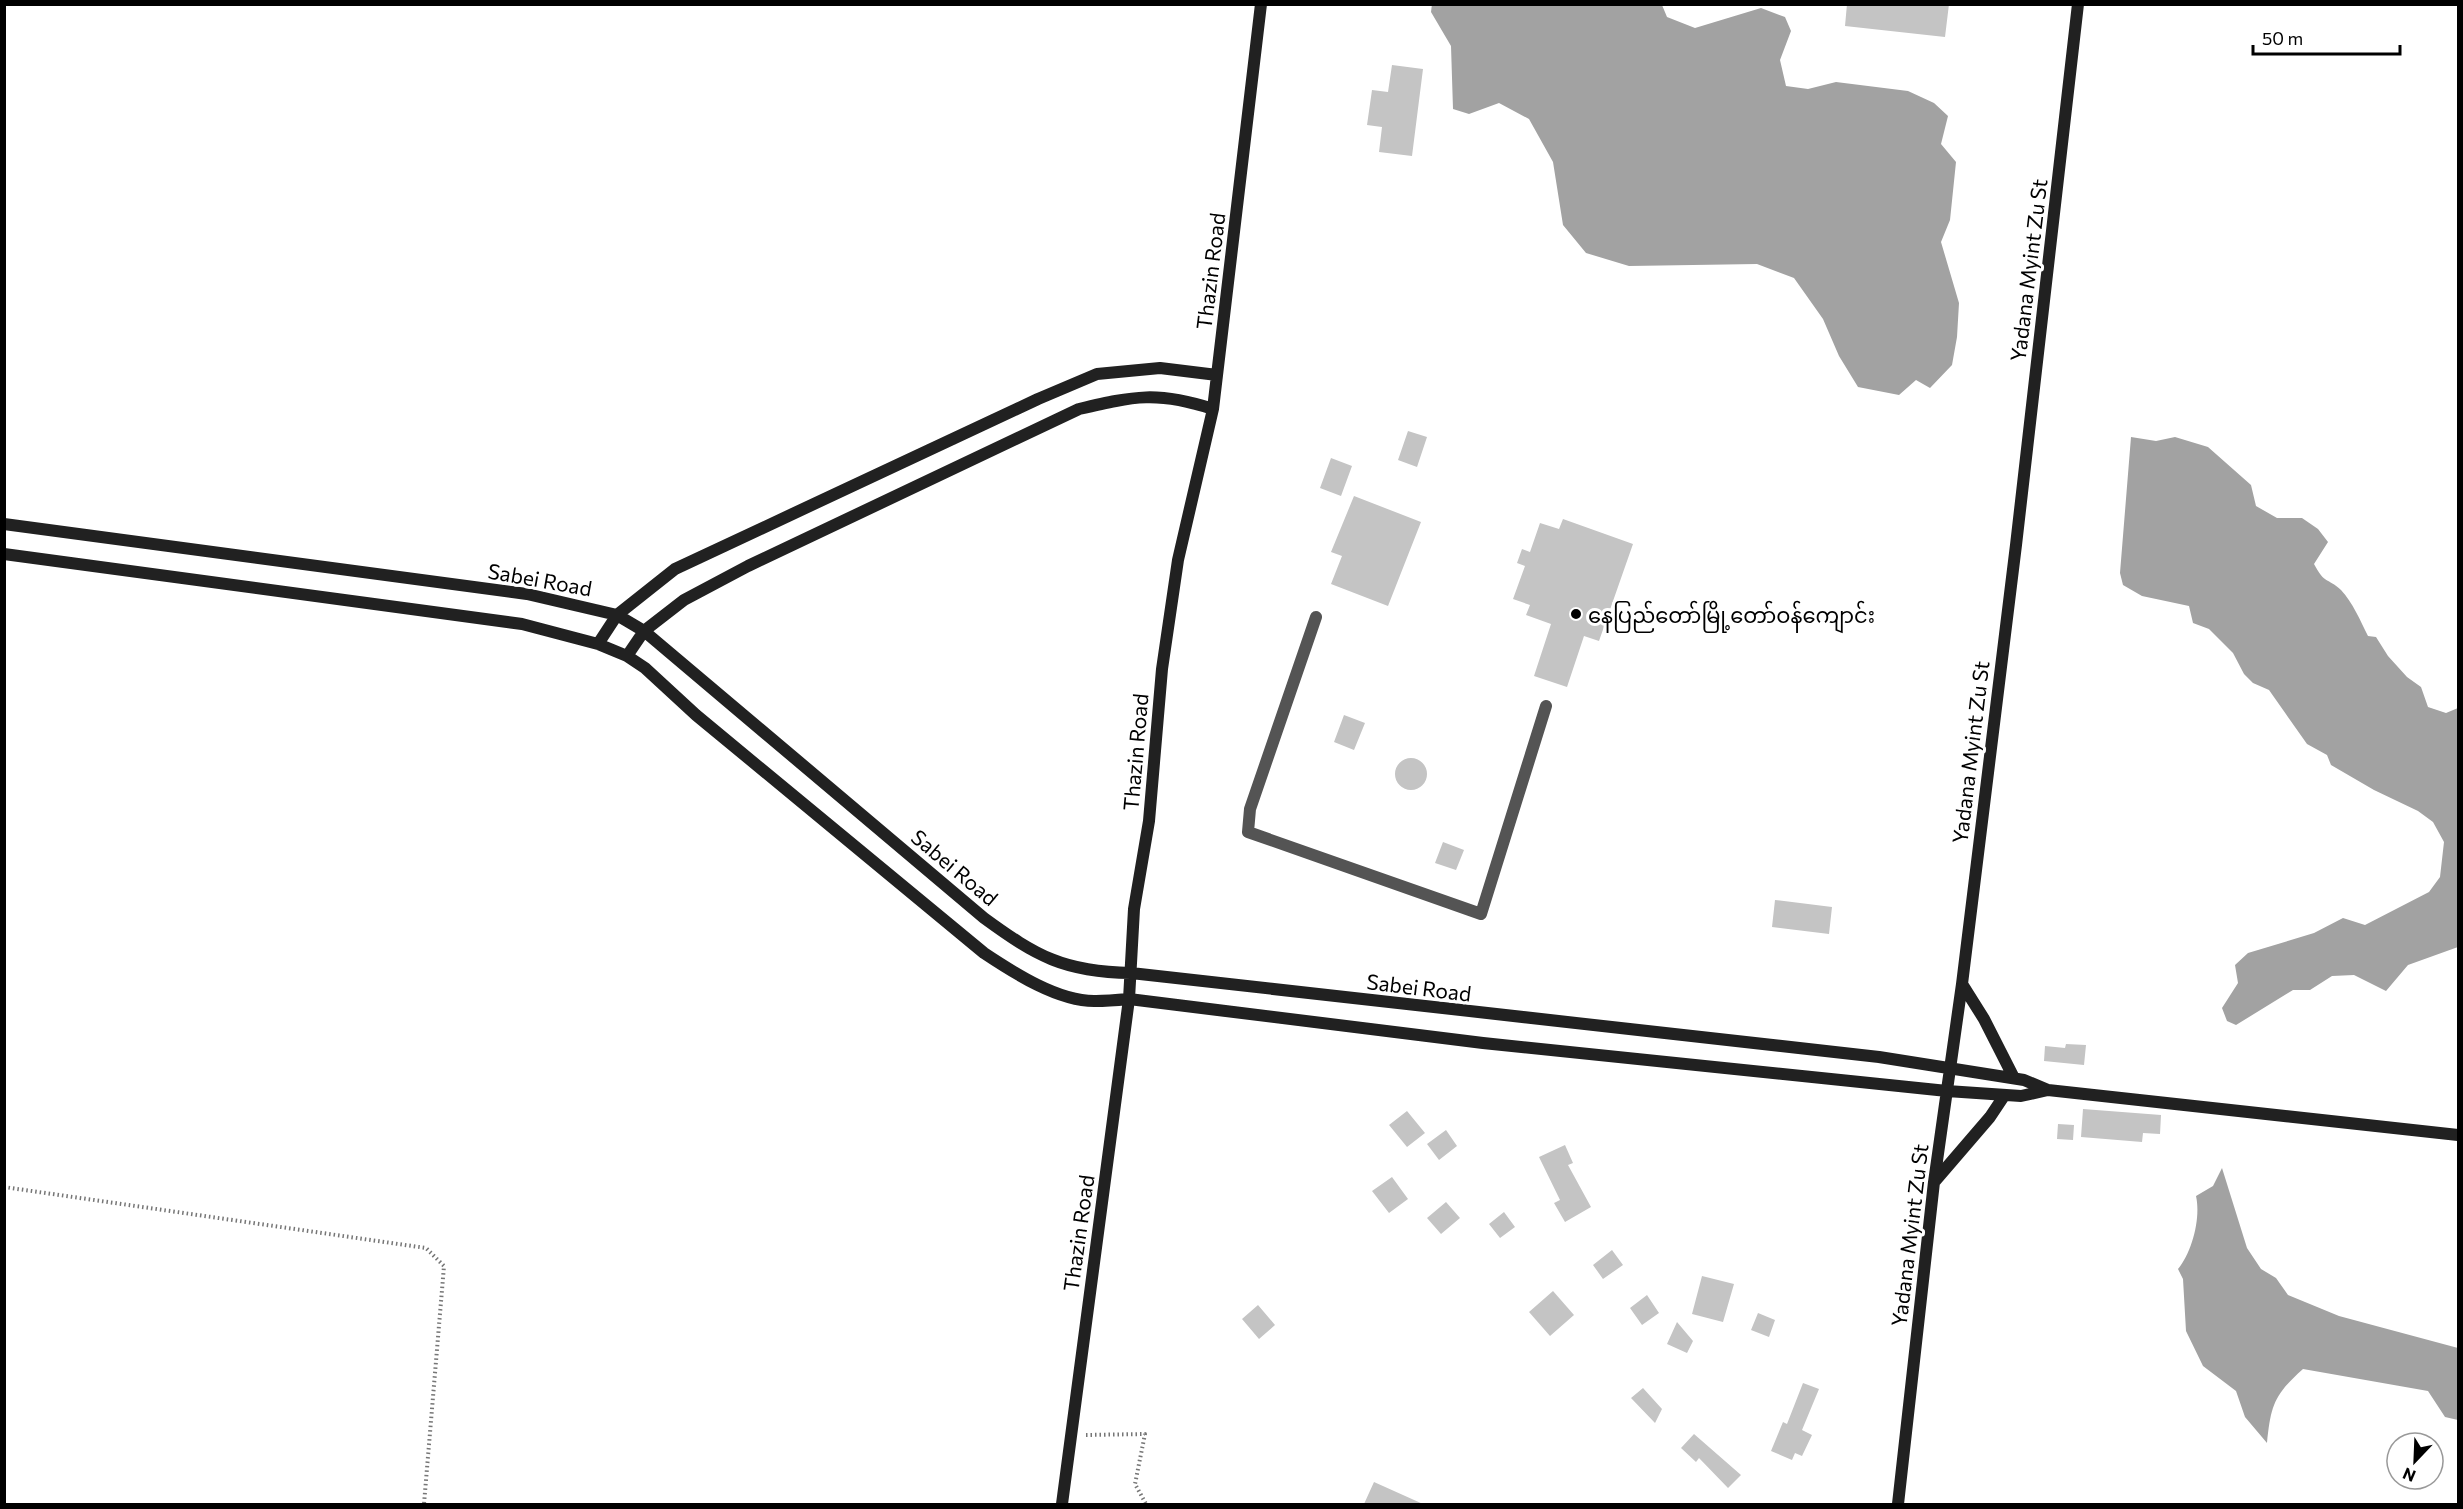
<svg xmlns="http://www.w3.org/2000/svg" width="2463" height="1509" font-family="Commissioner,'Noto Sans Myanmar',sans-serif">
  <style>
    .water { fill: #a2a2a2 }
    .building { fill: #c4c4c4 }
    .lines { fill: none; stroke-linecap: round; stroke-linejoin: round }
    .path { stroke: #767676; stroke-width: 4; stroke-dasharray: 1.5 3; stroke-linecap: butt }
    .lane { stroke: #545454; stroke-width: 12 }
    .secondary { stroke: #212121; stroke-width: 12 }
    .poi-dot { fill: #000; stroke: #fff; stroke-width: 2 }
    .labels { text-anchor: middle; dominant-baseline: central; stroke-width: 6; stroke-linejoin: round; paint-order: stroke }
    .street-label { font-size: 21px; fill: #000; stroke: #fff }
    .poi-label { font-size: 21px; fill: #000; stroke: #fff; text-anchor: start }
  </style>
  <rect width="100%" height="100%" fill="#fff"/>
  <!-- water -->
  <path class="water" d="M1432,4L1662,5L1667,17L1695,28L1761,8L1785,17L1791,31L1780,60L1786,86L1808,89L1836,82L1908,91L1934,103L1948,116L1941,144L1956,162L1950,220L1941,242L1959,303L1957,337L1952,365L1930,388L1916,380L1899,395L1858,387L1839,356L1823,319L1794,278L1757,264L1629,266L1586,253L1563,225L1553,162L1529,119L1499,103L1469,114L1453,109L1451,46L1431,12Z
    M2131,437L2156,441L2175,437L2208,447L2251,485L2256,506L2277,518H2302L2318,529L2328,542L2314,564C2325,585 2327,577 2341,590C2353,603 2360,620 2368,636L2376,637L2388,656L2407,677L2421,687L2428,707L2446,713L2458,708V947L2408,965L2386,991L2354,975L2332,976L2310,990H2293L2236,1025L2227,1021L2222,1008L2238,983L2235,965L2248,953L2314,933L2343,918L2365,925L2429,892L2440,877L2444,842L2433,822L2418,811L2374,790L2331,765L2327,755L2307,744L2269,690L2253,683L2244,674L2233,653L2209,629L2193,623L2189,606L2142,596L2123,585L2120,573Z
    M2222,1168L2247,1248L2261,1269L2276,1278L2288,1295L2339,1316L2458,1348V1420L2445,1417L2428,1391L2303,1369C2274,1395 2271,1405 2267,1443L2245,1417L2236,1391L2203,1366L2186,1331L2183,1279L2178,1269C2192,1252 2201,1218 2196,1196L2213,1186Z"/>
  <!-- building -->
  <path class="building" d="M1847,4H1949L1945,37L1845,26Z
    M1392,65L1423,69L1412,156L1379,152L1382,127L1367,125L1372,90L1388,92Z
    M1408,431L1427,437L1417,467L1398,460Z
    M1331,458L1352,466L1341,496L1320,488Z
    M1354,496L1421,522L1388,606L1331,584L1342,556L1331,552Z
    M1563,519L1633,544L1599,641L1584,636L1567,687L1534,676L1551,624L1526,615L1530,605L1513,599L1525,566L1517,563L1522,549L1530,552L1540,523L1559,529Z
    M1344,715L1365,723L1354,750L1334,742Z
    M1395 774a16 16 0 1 1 32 0a16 16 0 1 1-32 0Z
    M1443,842L1464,850L1456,870L1435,863Z
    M1775,900L1832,907L1829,934L1772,927Z
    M2066,1044L2086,1045L2084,1065L2044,1061L2045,1046L2065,1048Z
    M2083,1109L2161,1115L2160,1134L2143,1133L2142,1142L2081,1137Z
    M1407,1111L1425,1133L1407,1147L1389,1125Z
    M2058,1124L2074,1125L2073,1140L2057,1139Z
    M1446,1130L1457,1146L1439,1160L1427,1144Z
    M1565,1145L1573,1163L1568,1165L1591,1207L1565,1222L1554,1203L1560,1200L1539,1157Z
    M1392,1177L1408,1199L1389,1213L1372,1191Z
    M1446,1202L1460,1218L1441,1234L1427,1218Z
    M1504,1212L1515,1227L1500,1238L1489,1224Z
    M1612,1250L1623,1265L1603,1279L1593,1265Z
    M1702,1276L1734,1284L1723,1322L1692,1314Z
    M1553,1291L1574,1315L1550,1336L1529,1312Z
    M1647,1295L1659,1313L1642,1325L1630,1308Z
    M1258,1305L1275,1325L1259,1339L1242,1319Z
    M1758,1313L1775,1320L1769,1337L1751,1330Z
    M1677,1322L1693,1341L1687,1353L1667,1344Z
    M1803,1383L1819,1389L1802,1430L1812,1435L1802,1456L1795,1453L1792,1460L1771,1451L1783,1422L1787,1424Z
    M1643,1388L1662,1409L1655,1423L1631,1398Z
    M1694,1434L1741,1475L1728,1488L1699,1458L1696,1462L1681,1448Z
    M1374,1482L1423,1504H1364Z"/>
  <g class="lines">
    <!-- path -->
    <path class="path" d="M4,696V716
      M4,1187L426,1248L444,1266L424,1504
      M1086,1435L1145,1434L1135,1484L1146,1504"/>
    <!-- lane -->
    <path class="lane" d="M1316,617L1250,809L1248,832L1481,914L1546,706"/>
    <!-- secondary -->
    <path class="secondary" d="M4,524L527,594L617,615L644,631L984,918C1036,956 1064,972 1131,973L1879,1057L2024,1080L2048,1090L2458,1135
      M4,554L522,624L598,644L627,656L645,668L696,715L984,953C1014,973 1059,1002 1096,1001C1107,1001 1118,1000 1129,999L1483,1043L1947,1091L2021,1096L2048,1090
      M598,644L617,615L675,569L1038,399L1097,374L1160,368L1217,375
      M627,656L644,631L684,600L748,566L1079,409C1135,396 1157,391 1213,409
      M1962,984L1984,1019L2014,1078
      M1935,1181L1990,1117L2004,1096
      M1062,1504L1129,999L1134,909L1149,821L1162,669L1178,560L1213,409L1261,4
      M1898,1504L1934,1182L1962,984L2016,545L2078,4"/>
  </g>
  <!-- markers -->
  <circle class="poi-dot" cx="1576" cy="614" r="6"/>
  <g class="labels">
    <!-- street labels -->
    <g class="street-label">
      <text transform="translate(2028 270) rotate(-83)">Yadana Myint Zu St</text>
      <text transform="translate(1210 271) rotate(-83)">Thazin Road</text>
      <text transform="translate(540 579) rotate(10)">Sabei Road</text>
      <text transform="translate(1135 752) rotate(-85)">Thazin Road</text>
      <text transform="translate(1970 752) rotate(-83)">Yadana Myint Zu St</text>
      <text transform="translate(955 867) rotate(40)">Sabei Road</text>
      <text transform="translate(1419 987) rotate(7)">Sabei Road</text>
      <text transform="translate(1078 1233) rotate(-82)">Thazin Road</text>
      <text transform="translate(1909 1235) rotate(-83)">Yadana Myint Zu St</text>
    </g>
    <!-- poi labels -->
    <g class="poi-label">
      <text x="1588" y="614">နေပြည်တော်မြို့တော်ဝန်ကျောင်း</text>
    </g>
  </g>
  <!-- border -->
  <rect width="2463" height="1509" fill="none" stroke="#000000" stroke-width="12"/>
  <!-- north arrow -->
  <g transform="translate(2415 1461) rotate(203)"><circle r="28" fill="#ffffff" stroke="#999999" stroke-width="1.5"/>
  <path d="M0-4.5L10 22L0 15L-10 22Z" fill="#000000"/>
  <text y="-9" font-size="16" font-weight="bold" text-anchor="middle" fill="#000000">N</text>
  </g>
  <!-- scale -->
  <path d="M2253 45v9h147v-9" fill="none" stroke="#000000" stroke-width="3"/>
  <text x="2262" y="45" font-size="18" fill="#000000" stroke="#ffffff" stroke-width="4.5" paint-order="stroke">50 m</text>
</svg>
